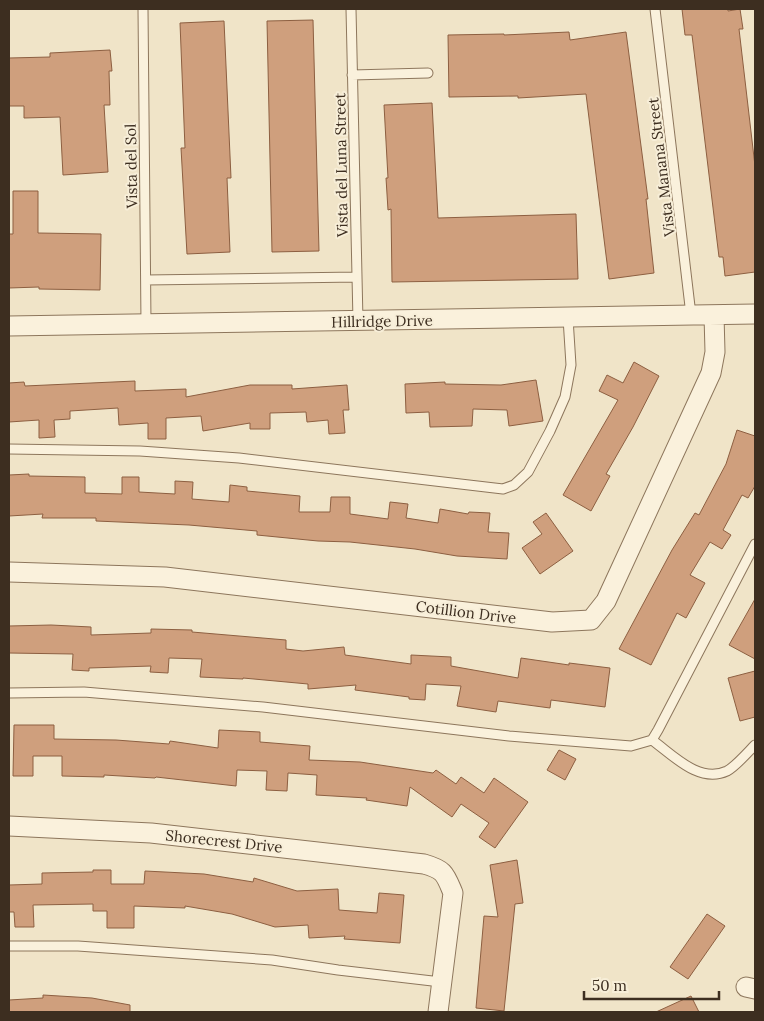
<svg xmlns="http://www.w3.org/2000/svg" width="764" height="1021" font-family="Lora,serif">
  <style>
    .building { fill: #cf9f7d; stroke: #8d5f41 }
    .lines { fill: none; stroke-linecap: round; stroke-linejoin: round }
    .service-casing { stroke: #8d765c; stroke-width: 11 }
    .minor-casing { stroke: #8d765c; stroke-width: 21 }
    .service { stroke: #faf1dc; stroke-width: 9 }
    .minor { stroke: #faf1dc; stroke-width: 19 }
    .labels { text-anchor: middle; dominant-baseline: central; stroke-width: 4; stroke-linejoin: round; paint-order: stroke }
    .street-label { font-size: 15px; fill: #3d2e20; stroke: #f7eed8 }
  </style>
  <rect width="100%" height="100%" fill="#f0e4c8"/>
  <!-- building -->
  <path class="building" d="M682,9H728V11L740,9L743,29H739L755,166V272L725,276L723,257H719L692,35H685Z
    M313,20L319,251L272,252L267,21Z
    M224,21L231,178H227L230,252L187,254L181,148H185L180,23Z
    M569,32L570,40L626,32L648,199H646L654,273L609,279L586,94L518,98V96L449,97L448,35L504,34V35Z
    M110,50L112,71H109L110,105H104L108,172L63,175L60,117L24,118V106H9V58L50,57V53Z
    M432,103L438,218L576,214L578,279L392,282L391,209L388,210L386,178H388L384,105Z
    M13,191H38V233L101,234L100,290L39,289V287L9,288V234H13Z
    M634,362L659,376L633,427L606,474L610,476L591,511L563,495L618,400L599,391L607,375L623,383Z
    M536,380L543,421L509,426L507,410L473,409L472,426L430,427L429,412L406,413L405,384L445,382V384L501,385Z
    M135,381V391L186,389V397L250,385H292V389L347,385L349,410H343L345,433L329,434L328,420L307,422L306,412L270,413V429H250V423L203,431L201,416L166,418V439H148V423L119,425L118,408L70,411V419L54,420L55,437L39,438V420L9,422V383L24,382L25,386Z
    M737,430L755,436V486L748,498L742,495L723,530L731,535L722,549L710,542L690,575L705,583L686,618L677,613L651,665L619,649L672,550L695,513L699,515L726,464Z
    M29,474V476L85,477V493L122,494V477H139V492L175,494V481L193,482L192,499L229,502L230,485L247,487V491L300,496L299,512H330L331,497H350V514L388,519L390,502L408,504L406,518L438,523L440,509L468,514L469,512L490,513L488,532L509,533L507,559L457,556L415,549L350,542L318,541L257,535V531L189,525L96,521V518H42L43,514L9,516V475Z
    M546,513L573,551L540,574L522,548L542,534L533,522Z
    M755,599V659L729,645Z
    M51,625L91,627V635L151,633V629L192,630V632L286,640V649L303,651L344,647L345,655L411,664V655L451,657V666L518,678L521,658L569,665V663L610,668L605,707L551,700L550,708L498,701L496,712L457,706L461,686L426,684L425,700L409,699V697L355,690L356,685L308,689V684L243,678V679L200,677L202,659L169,658L168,673L150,672L151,666L89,668V671L72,670L73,654L9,653V626Z
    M755,671V717L740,721L728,678Z
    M14,725H54V739L116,740L169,744L170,741L218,748L219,730L260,732V742L310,746L309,760L360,762L433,773L436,770L456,784L461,777L484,793L494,778L528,802L495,848L479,837L489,823L461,804L452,817L410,787L407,806L366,800L367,798L316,795L317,775L288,773L287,791L266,790L267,771L237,770L236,786L156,777L155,778L104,775V777L62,776V756H33V776H13Z
    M559,750L576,759L565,780L547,770Z
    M517,860L523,903L515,904L504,1011L476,1008L484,916L498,917L490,865Z
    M93,870H111V884H144L145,871L204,874L253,882L254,878L297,891L338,889L339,910L377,913L379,893L404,895L400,943L344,939L345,936L309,938L308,925L275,927L232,914L185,906V908L134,906V928H107V911H93V904L33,905L34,927H15L14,912H9V885L42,884V873L93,872Z
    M707,914L725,926L688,979L670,967Z
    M43,995L92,998L130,1005V1012H9V1000L43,998Z
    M691,996L699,1012H656Z"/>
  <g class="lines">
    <defs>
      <path id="service" d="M143,9L146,323
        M351,9L358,321
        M655,9L691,315
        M352,75L428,73
        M146,280L357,277
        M9,449L140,451L239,458L503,489L514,485L528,472L550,431L565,397L571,365L568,318
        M9,693L84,692L263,707L509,736L631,746L652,740L658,730L755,544
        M652,740C673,755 699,784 727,771C735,767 748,752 755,745
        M9,946H78L272,960L338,970L441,982"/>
      <path id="minor" d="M9,326L755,314
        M9,572L165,577L552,622L591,620L606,601L711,373L715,352L714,315
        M9,826L151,833L424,864C445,870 445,874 453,893L438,1012
        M746,987L755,989"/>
    </defs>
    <!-- service casing -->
    <use href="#service" class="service-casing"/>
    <!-- minor casing -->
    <use href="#minor" class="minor-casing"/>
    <!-- service -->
    <use href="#service" class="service"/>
    <!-- minor -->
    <use href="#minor" class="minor"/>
  </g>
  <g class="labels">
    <!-- street labels -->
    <g class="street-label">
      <text transform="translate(341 165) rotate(-91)">Vista del Luna Street</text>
      <text transform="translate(131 166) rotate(-91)">Vista del Sol</text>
      <text transform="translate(661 167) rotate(-97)">Vista Manana Street</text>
      <text transform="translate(382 321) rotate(-1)">Hillridge Drive</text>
      <text transform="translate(466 612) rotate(7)">Cotillion Drive</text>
      <text transform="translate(224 841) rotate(6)">Shorecrest Drive</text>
    </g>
  </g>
  <!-- border -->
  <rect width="764" height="1021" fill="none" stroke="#3d2e20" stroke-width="20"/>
  <!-- scale -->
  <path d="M584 991v8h135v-8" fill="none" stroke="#3d2e20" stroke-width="2.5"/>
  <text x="592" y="991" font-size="15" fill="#3d2e20" stroke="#f7eed8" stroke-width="4" paint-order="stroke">50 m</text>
</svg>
